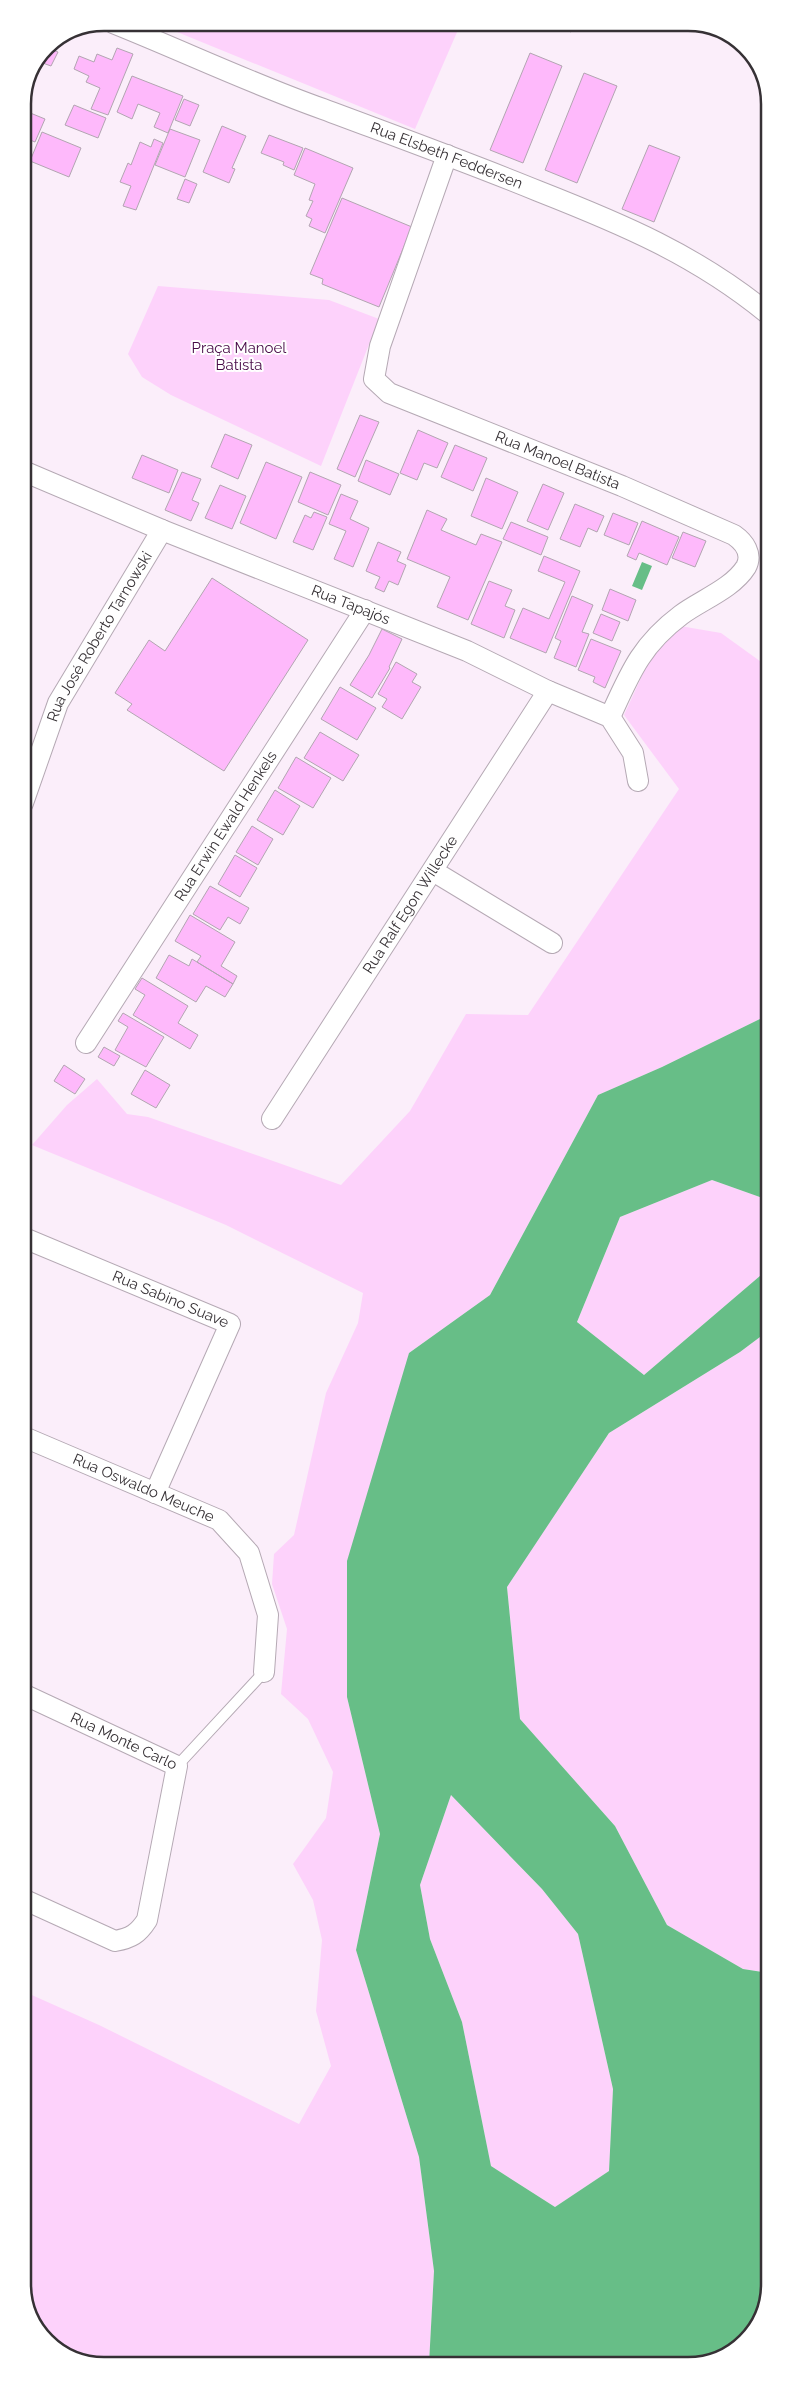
<svg xmlns="http://www.w3.org/2000/svg" width="792" height="2388" font-family="Raleway,sans-serif">
  <style>
    .green { fill: #fdd2fb }
    .water { fill: #67be87; fill-rule: evenodd }
    .building { fill: #feb9fb; stroke: #b2a5b1 }
    .lines { fill: none; stroke-linecap: round; stroke-linejoin: round }
    .service-casing { stroke: #b5a9b4; stroke-width: 12 }
    .minor-casing { stroke: #b5a9b4; stroke-width: 22 }
    .service { stroke: #fff; stroke-width: 10 }
    .minor { stroke: #fff; stroke-width: 20 }
    .labels { text-anchor: middle; dominant-baseline: central; stroke-width: 4; stroke-linejoin: round; paint-order: stroke }
    .street-label { font-size: 15px; fill: #363135; stroke: #fff }
    .park-label { font-size: 15px; fill: #480b48; stroke: #fff }
    .rim { fill: none; stroke: #363135; stroke-width: 2.5 }
  </style>
  <rect width="100%" height="100%" fill="#fbeefa"/>
  <!-- green -->
  <path class="green" d="M155,23H461L415,129Z
    M158,286L329,300L379,319L321,466L171,395L142,377L128,354Z
    M680,626L721,633L768,667V1015L662,1067L598,1095L490,1295L409,1353L347,1697L380,1834L356,1950L419,2157L434,2271L429,2364L99,2365L51,2345L25,2305V1992L99,2025L299,2124L331,2066L316,2011L322,1940L313,1900L293,1864L326,1818L333,1772L308,1719L281,1694L287,1629L272,1584L274,1554L294,1535L326,1393L358,1323L363,1293L226,1225L32,1145L67,1105L97,1079L127,1114L148,1117L341,1185L410,1111L466,1014L528,1015L679,789L624,715L657,643Z
    M712,1180L768,1200V1269L644,1375L577,1322L620,1217Z
    M768,1331L769,1973L743,1969L667,1925L615,1826L520,1719L507,1586L609,1433L740,1352Z
    M451,1795L542,1889L578,1934L613,2089L609,2171L555,2207L491,2166L462,2022L430,1939L420,1885Z"/>
  <!-- water -->
  <path class="water" d="M642,562L652,566L642,590L632,586Z
    M768,1015V1200L712,1180L620,1217L577,1322L644,1375L768,1269V1331L740,1352L609,1433L507,1587L520,1719L615,1826L667,1925L743,1969L769,1973V2284L752,2334L709,2363L429,2364L434,2271L419,2157L356,1950L380,1834L347,1697V1561L409,1353L490,1295L598,1095L662,1067ZM451,1795L542,1889L578,1934L613,2089L609,2171L555,2207L491,2166L462,2022L430,1939L420,1885Z"/>
  <!-- building -->
  <path class="building" d="M548,23H575L571,32Z
    M46,47L58,52L51,66L40,62Z
    M117,48L133,54L108,115L91,109L100,88L86,82L89,76L74,69L79,56L94,62L97,54L112,60Z
    M530,53L562,66L523,163L490,150Z
    M584,73L617,86L577,183L545,170Z
    M132,76L183,96L168,133L154,127L160,113L138,104L132,119L117,112Z
    M184,99L199,105L190,126L175,120Z
    M74,105L106,118L98,138L65,125Z
    M23,110L45,119L35,142L23,137Z
    M222,126L246,136L232,168L235,169L229,183L203,172Z
    M170,129L200,140L185,177L155,165Z
    M42,132L81,148L69,177L30,161Z
    M269,135L303,148L294,170L283,165L284,162L261,153Z
    M154,139L163,143L136,210L123,206L131,186L120,182L128,163L131,165L140,142L151,147Z
    M649,145L680,157L654,222L622,209Z
    M305,148L353,168L325,233L309,226L312,219L306,216L313,201L309,200L315,184L294,175Z
    M185,179L197,184L189,203L177,199Z
    M342,198L412,227L379,307L322,284L323,279L310,274Z
    M360,415L379,422L355,477L337,469Z
    M418,430L448,443L437,468L424,463L417,480L400,473Z
    M225,434L252,445L238,479L211,467Z
    M455,445L487,458L473,491L441,477Z
    M142,455L178,470L169,493L132,478Z
    M366,460L399,474L390,495L358,481Z
    M266,462L302,477L276,539L240,523Z
    M182,472L201,479L192,500L199,503L191,521L165,510Z
    M310,472L341,485L328,515L298,502Z
    M486,478L518,492L502,529L471,516Z
    M543,484L564,493L548,530L527,521Z
    M220,485L246,496L232,529L205,518Z
    M341,494L358,501L350,519L369,528L353,567L334,559L346,531L329,524Z
    M575,504L604,516L597,532L588,528L580,547L560,539Z
    M427,510L447,519L441,530L476,545L481,534L502,542L468,620L437,607L450,577L407,559Z
    M314,512L327,517L313,550L293,542L305,515L311,518Z
    M613,513L638,523L629,545L604,535Z
    M642,521L679,537L667,565L639,553L636,560L627,556Z
    M511,522L548,537L541,555L503,539Z
    M683,532L706,541L695,567L672,558Z
    M378,542L401,552L397,561L406,565L398,585L389,581L384,592L375,588L380,577L366,571Z
    M544,556L580,571L546,653L510,638L523,608L549,619L565,582L538,571Z
    M212,578L308,640L224,771L127,710L132,704L115,693L149,640L165,651Z
    M489,581L512,590L505,606L515,610L504,638L471,624Z
    M610,589L636,600L628,621L602,610Z
    M572,596L593,605L582,632L589,634L576,667L554,658L561,641L555,638Z
    M601,614L620,622L612,641L593,633Z
    M382,629L402,639L389,667L390,668L372,698L350,685L369,655Z
    M591,639L621,651L605,688L593,682L595,677L578,670Z
    M396,662L417,674L412,682L421,687L402,719L382,707L387,699L378,694Z
    M340,687L376,708L357,740L321,719Z
    M320,732L359,755L343,781L304,758Z
    M296,757L331,778L313,808L278,788Z
    M275,790L300,806L283,835L257,820Z
    M252,826L273,839L258,865L236,852Z
    M235,855L257,868L240,897L218,884Z
    M210,886L249,908L240,924L228,917L220,930L193,914Z
    M190,915L235,942L221,966L237,976L233,984L197,962L201,956L175,941Z
    M169,955L189,966L192,959L233,984L225,997L206,986L196,1002L156,978Z
    M142,978L188,1006L178,1023L198,1035L190,1049L133,1015L145,995L135,989Z
    M123,1013L164,1037L146,1067L115,1050L128,1027L118,1021Z
    M104,1047L120,1056L114,1066L98,1057Z
    M64,1065L85,1079L75,1094L54,1081Z
    M145,1070L170,1085L156,1108L131,1094Z"/>
  <g class="lines">
    <defs>
      <path id="service" d="M177,1766L264,1672"/>
      <g id="minor">
        <path id="s1" d="M113,23C183,51 252,84 323,109C395,136 467,162 538,191C622,224 696,255 767,313"/>
        <path id="s2" d="M447,155L380,346L374,379L389,393L622,486L734,535C744,542 753,554 746,567C732,589 701,600 681,615C641,645 630,673 610,717"/>
        <path id="s3" d="M23,471L162,530L467,651L548,691L610,717L633,753L638,781"/>
        <path id="s4" d="M23,803L58,703L162,530"/>
        <path d="M433,871L552,943"/>
        <path id="s5" d="M86,1043L365,610"/>
        <path id="s6" d="M272,1119L548,691"/>
        <path id="s7" d="M24,1238L230,1324L155,1493"/>
        <path id="s8" d="M24,1437L219,1520L249,1553L268,1615L264,1672"/>
        <path id="s9" d="M25,1695L177,1766L147,1920C138,1934 131,1938 115,1941L25,1900"/>
      </g>
    </defs>
    <!-- service casing -->
    <use href="#service" class="service-casing"/>
    <!-- minor casing -->
    <use href="#minor" class="minor-casing"/>
    <!-- service -->
    <use href="#service" class="service"/>
    <!-- minor -->
    <use href="#minor" class="minor"/>
  </g>
  <g class="labels">
    <!-- street labels -->
    <g class="street-label">
      <text stroke="none"><textPath href="#s1" startOffset="359">Rua Elsbeth Feddersen</textPath></text>
      <text stroke="none"><textPath href="#s2" startOffset="438">Rua Manoel Batista</textPath></text>
      <text stroke="none"><textPath href="#s3" startOffset="354">Rua Tapajós</textPath></text>
      <text stroke="none"><textPath href="#s4" startOffset="184">Rua José Roberto Tarnowski</textPath></text>
      <text stroke="none"><textPath href="#s5" startOffset="258">Rua Erwin Ewald Henkels</textPath></text>
      <text stroke="none"><textPath href="#s6" startOffset="255">Rua Ralf Egon Willecke</textPath></text>
      <text stroke="none"><textPath href="#s7" startOffset="159">Rua Sabino Suave</textPath></text>
      <text stroke="none"><textPath href="#s8" startOffset="130">Rua Oswaldo Meuche</textPath></text>
      <text stroke="none"><textPath href="#s9" startOffset="109">Rua Monte Carlo</textPath></text>
    </g>
    <!-- park labels -->
    <g class="park-label">
      <text x="239" y="348">Praça Manoel<tspan x="239" dy="17">Batista</tspan></text>
    </g>
  </g>
  <!-- crop -->
  <path d="M0 0H792V2388H0ZM104 31H688A73 73 0 0 1 761 104V2284A73 73 0 0 1 688 2357H104A73 73 0 0 1 31 2284V104A73 73 0 0 1 104 31Z" fill="#fff" fill-rule="evenodd"/>
  <path class="rim" d="M104 31H688A73 73 0 0 1 761 104V2284A73 73 0 0 1 688 2357H104A73 73 0 0 1 31 2284V104A73 73 0 0 1 104 31Z"/>
</svg>
